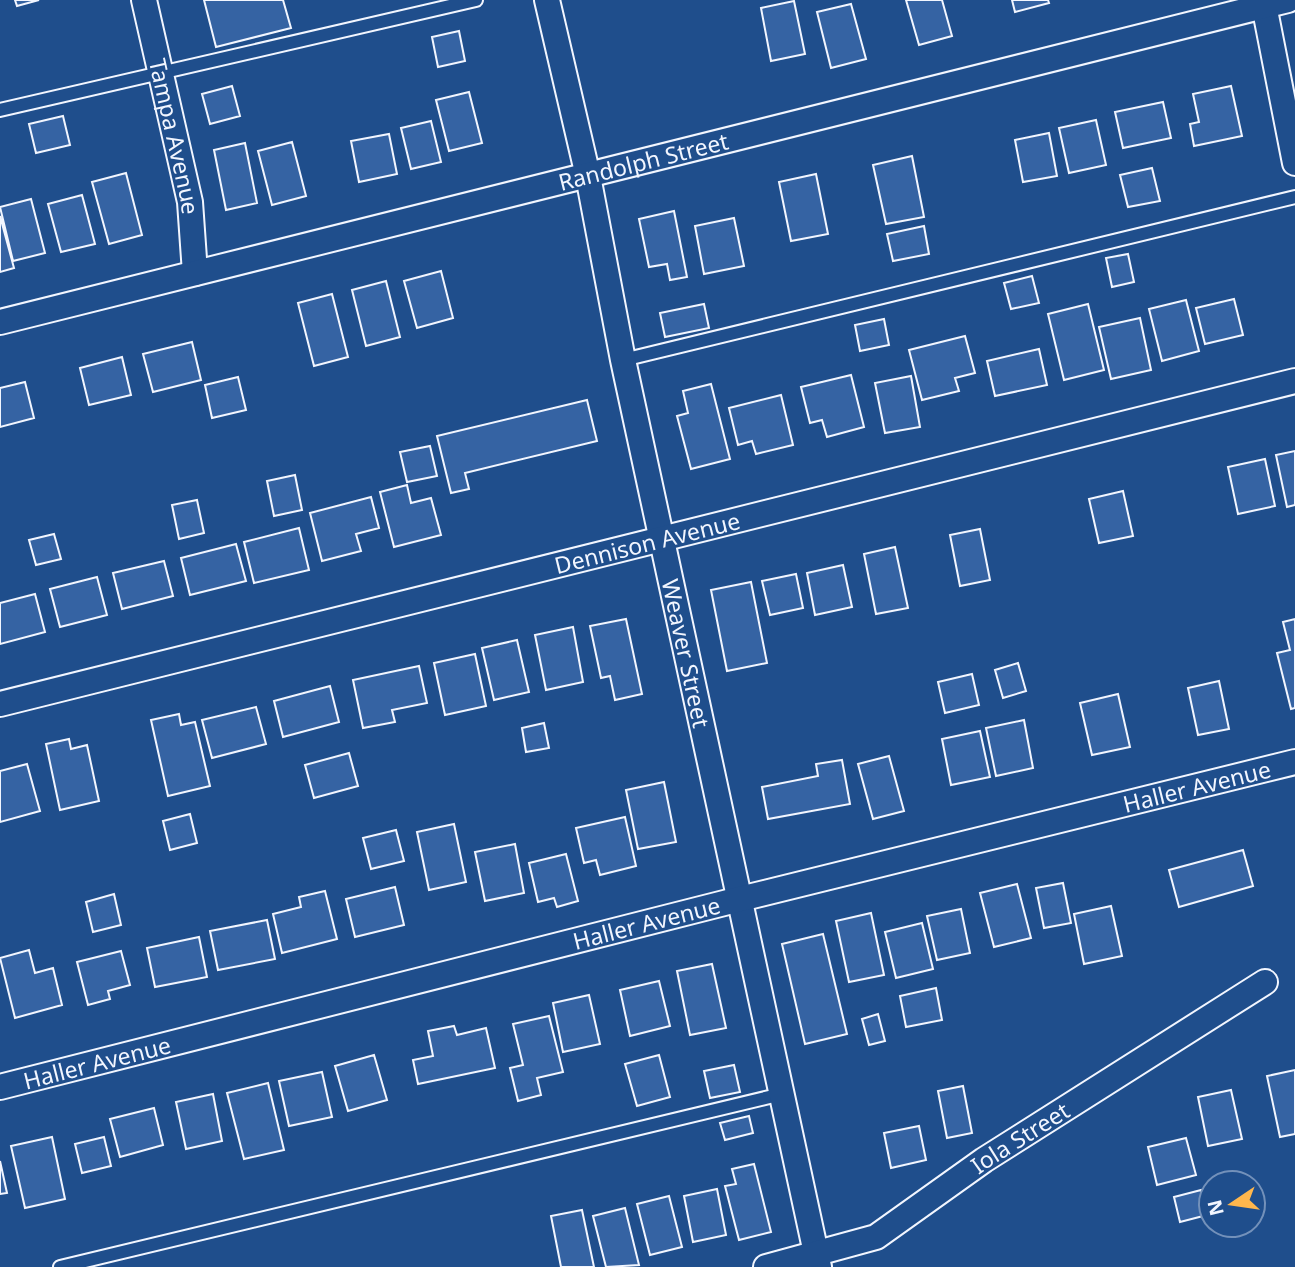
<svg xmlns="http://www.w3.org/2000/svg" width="1295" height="1267" font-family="'Noto Sans',sans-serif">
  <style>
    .building { fill: #3563a3; stroke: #f2f6ff; stroke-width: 2 }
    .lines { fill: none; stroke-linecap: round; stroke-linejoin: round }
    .service-casing { stroke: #f2f6ff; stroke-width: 16 }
    .minor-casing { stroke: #f2f6ff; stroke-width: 28 }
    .service { stroke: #1f4e8c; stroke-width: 12 }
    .minor { stroke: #1f4e8c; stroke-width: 24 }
    .labels { text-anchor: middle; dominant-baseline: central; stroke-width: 5; stroke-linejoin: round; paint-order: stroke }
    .street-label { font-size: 23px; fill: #f2f6ff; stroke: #1f4e8c }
  </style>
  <rect width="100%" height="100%" fill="#1f4e8c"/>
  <!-- building -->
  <path class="building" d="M15,0H39L17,6Z
    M204,0H283L291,28L216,47Z
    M906,0H942L952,36L919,45Z
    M1012,0H1048L1049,3L1015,12Z
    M794,1L805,54L771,61L761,8Z
    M851,4L866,59L831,68L817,12Z
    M459,31L465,61L438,67L432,37Z
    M232,86L240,116L210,124L202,94Z
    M1231,86L1242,136L1194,146L1190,124L1199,122L1193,94Z
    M469,92L482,143L449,151L436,100Z
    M1163,102L1171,138L1123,148L1115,112Z
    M63,116L70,145L36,153L29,124Z
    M1096,120L1106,165L1069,173L1059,128Z
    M431,121L441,162L411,169L401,128Z
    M1049,133L1057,176L1023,182L1015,140Z
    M389,134L397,174L359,182L351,141Z
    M292,142L306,196L272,205L258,151Z
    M245,143L257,203L226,210L214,150Z
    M912,156L924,217L886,224L873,165Z
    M1152,168L1160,201L1128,207L1120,175Z
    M126,173L142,235L109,244L92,182Z
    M816,174L828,234L791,241L779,182Z
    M82,195L95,244L61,252L48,204Z
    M31,199L45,253L13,261L0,207Z
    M674,211L687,277L670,280L667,264L649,267L639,219Z
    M0,216L14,268L0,272Z
    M734,218L744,266L704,274L695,226Z
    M924,226L929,254L893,261L887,234Z
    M1128,254L1134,282L1112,287L1106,258Z
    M441,271L453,318L417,328L404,281Z
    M1032,276L1039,303L1011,309L1004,283Z
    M386,281L400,337L366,346L352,290Z
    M332,294L348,357L314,366L298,303Z
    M1234,299L1243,335L1205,344L1196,308Z
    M1186,300L1199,351L1162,361L1149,309Z
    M704,304L709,328L665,337L660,313Z
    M1088,304L1104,370L1064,380L1048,314Z
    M1140,318L1151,370L1111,379L1099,327Z
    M884,319L889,345L860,351L855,325Z
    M965,336L975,373L955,378L959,391L922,400L909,350Z
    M192,342L201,380L153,392L143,354Z
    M1039,349L1047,385L995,396L987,361Z
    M122,357L131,395L89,405L80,368Z
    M851,375L864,427L827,437L822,420L810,423L801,387Z
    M911,376L920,427L885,433L875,383Z
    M238,377L246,410L212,418L205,385Z
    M25,382L34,418L0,427V388Z
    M711,384L730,459L691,469L677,416L688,413L683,391Z
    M781,395L793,445L756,454L752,441L738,445L729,408Z
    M587,400L597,441L465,473L469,489L451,493L437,436Z
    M430,446L437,476L407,482L400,452Z
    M1295,451V505L1287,507L1276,455Z
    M1265,459L1275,506L1238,514L1228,467Z
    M295,475L302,510L274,516L267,481Z
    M407,485L411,503L431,498L441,535L394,547L380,492Z
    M1123,491L1133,536L1099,543L1089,499Z
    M371,497L379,528L356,534L361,551L322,561L310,513Z
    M197,500L204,533L179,539L172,505Z
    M299,528L309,570L254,583L244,542Z
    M980,529L990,580L960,586L950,535Z
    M54,534L61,559L36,565L29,540Z
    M236,544L246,581L190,595L181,558Z
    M895,547L908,608L876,614L864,554Z
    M164,561L173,596L122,609L113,573Z
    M843,565L852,607L815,615L807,573Z
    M796,574L803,608L770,615L762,581Z
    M97,577L107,615L60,627L50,589Z
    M751,582L767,663L727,671L711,590Z
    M35,594L45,632L0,644V603Z
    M626,619L642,694L615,700L610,676L601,678L590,626Z
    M1295,619V708L1291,709L1277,653L1290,650L1283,622Z
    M573,627L583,682L546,690L535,635Z
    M517,640L529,692L494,700L482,648Z
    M475,654L486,706L445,715L434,663Z
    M1018,663L1026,691L1003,698L995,670Z
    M419,666L427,703L392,710L395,722L363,728L353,680Z
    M972,674L979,705L945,713L938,682Z
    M1219,681L1229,729L1198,735L1188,688Z
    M330,686L339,722L283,737L274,701Z
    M1118,694L1130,747L1092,755L1080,703Z
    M256,707L266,744L212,758L202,720Z
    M179,714L181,725L195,722L210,786L168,796L151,720Z
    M1024,720L1033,768L996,776L986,728Z
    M544,723L549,748L526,752L522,728Z
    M980,731L990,777L951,785L942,739Z
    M69,739L71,749L87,745L99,801L60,810L46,744Z
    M349,753L358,786L314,798L305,765Z
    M889,756L904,811L873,819L858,764Z
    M842,760L850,804L768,819L762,787L818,776L816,764Z
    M27,764L40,811L0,822V771Z
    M664,782L676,842L638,849L626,790Z
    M190,814L197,843L170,850L163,821Z
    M625,817L636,866L600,875L596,860L584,863L576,828Z
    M454,824L466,882L429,890L417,832Z
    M396,830L404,861L371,869L363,838Z
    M515,844L524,893L485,901L475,852Z
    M1243,850L1253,886L1179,907L1169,870Z
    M566,854L578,901L557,907L554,898L538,902L529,863Z
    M1063,883L1071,923L1044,928L1036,888Z
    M1017,884L1031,938L994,947L980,893Z
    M395,887L404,925L355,937L346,899Z
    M325,891L337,939L282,953L273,914L301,907L299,897Z
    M114,894L121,925L93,932L86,902Z
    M1111,906L1122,956L1084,964L1074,914Z
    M961,909L970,953L937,960L927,916Z
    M871,913L884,975L849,982L836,921Z
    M267,920L275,959L218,970L210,931Z
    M922,923L933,969L896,978L885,932Z
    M823,934L847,1034L805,1044L782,944Z
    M199,937L207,977L155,987L147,948Z
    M29,950L35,973L53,968L62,1005L15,1018L0,958Z
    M121,951L130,985L108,991L110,999L88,1005L77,962Z
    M712,964L726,1028L690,1035L677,971Z
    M659,981L670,1026L630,1036L620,990Z
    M936,988L942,1020L906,1027L900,996Z
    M589,995L600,1044L563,1052L553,1003Z
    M878,1014L885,1041L869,1045L862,1019Z
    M549,1016L563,1072L537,1078L541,1095L518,1101L510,1068L523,1065L513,1024Z
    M454,1026L457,1035L486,1028L495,1068L418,1084L413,1060L433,1056L428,1031Z
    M374,1055L387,1100L348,1111L335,1066Z
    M659,1055L670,1097L637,1106L625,1064Z
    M734,1065L740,1092L710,1098L704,1071Z
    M1295,1070V1134L1280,1137L1267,1076Z
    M322,1072L332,1117L289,1126L279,1081Z
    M268,1083L284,1150L244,1159L227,1093Z
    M963,1086L972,1133L947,1138L938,1091Z
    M1231,1090L1242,1139L1208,1146L1198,1097Z
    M213,1094L222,1141L186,1149L176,1102Z
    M154,1108L163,1145L120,1157L110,1119Z
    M749,1116L753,1133L725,1140L720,1123Z
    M919,1126L926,1160L891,1168L884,1133Z
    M52,1137L65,1199L25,1208L11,1146Z
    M104,1137L111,1166L82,1173L75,1144Z
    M1186,1138L1196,1175L1157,1185L1148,1147Z
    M0,1161L7,1193L0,1194Z
    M754,1164L771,1232L739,1240L725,1186L736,1184L732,1169Z
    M717,1189L726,1235L693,1242L684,1196Z
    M1201,1190L1207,1215L1180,1222L1174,1197Z
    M669,1196L682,1247L650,1255L637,1204Z
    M625,1208L639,1265L606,1267L593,1216Z
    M582,1210L594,1267H561L551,1216Z"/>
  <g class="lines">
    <defs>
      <path id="service" d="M0,110L476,0
        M623,360L1295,197
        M60,1267L782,1094"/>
      <g id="minor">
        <path id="s1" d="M144,0L190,202L195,273"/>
        <path id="s2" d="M547,0L588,176L623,360L819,1267"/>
        <path d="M1263,0L1295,163"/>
        <path id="s3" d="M0,322L1288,0"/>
        <path id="s4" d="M0,704L1295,381"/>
        <path id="s5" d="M0,1087L740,899L1295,762"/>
        <path id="s6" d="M766,1267L876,1237L984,1160L1265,982"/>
      </g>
    </defs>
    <!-- service casing -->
    <use href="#service" class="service-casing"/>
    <!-- minor casing -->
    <use href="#minor" class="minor-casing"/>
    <!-- service -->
    <use href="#service" class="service"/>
    <!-- minor -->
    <use href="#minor" class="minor"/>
  </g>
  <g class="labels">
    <!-- street labels -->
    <g class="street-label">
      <text stroke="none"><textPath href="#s1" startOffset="140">Tampa Avenue</textPath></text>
      <text stroke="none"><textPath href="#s3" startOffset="663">Randolph Street</textPath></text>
      <text stroke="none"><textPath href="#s4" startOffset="667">Dennison Avenue</textPath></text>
      <text stroke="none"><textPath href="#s2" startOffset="668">Weaver Street</textPath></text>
      <text stroke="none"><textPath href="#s5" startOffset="1234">Haller Avenue</textPath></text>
      <text stroke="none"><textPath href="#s5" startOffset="667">Haller Avenue</textPath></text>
      <text stroke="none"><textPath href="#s5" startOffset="100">Haller Avenue</textPath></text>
      <text stroke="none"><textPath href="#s6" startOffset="289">Iola Street</textPath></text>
    </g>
  </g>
  <!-- north arrow -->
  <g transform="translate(1232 1204) rotate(257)"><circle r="33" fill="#1f4e8c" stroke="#7391ba" stroke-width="2"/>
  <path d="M0-5L12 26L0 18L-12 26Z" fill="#ffb74d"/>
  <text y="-10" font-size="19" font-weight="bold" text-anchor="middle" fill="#f2f6ff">N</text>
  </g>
</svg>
